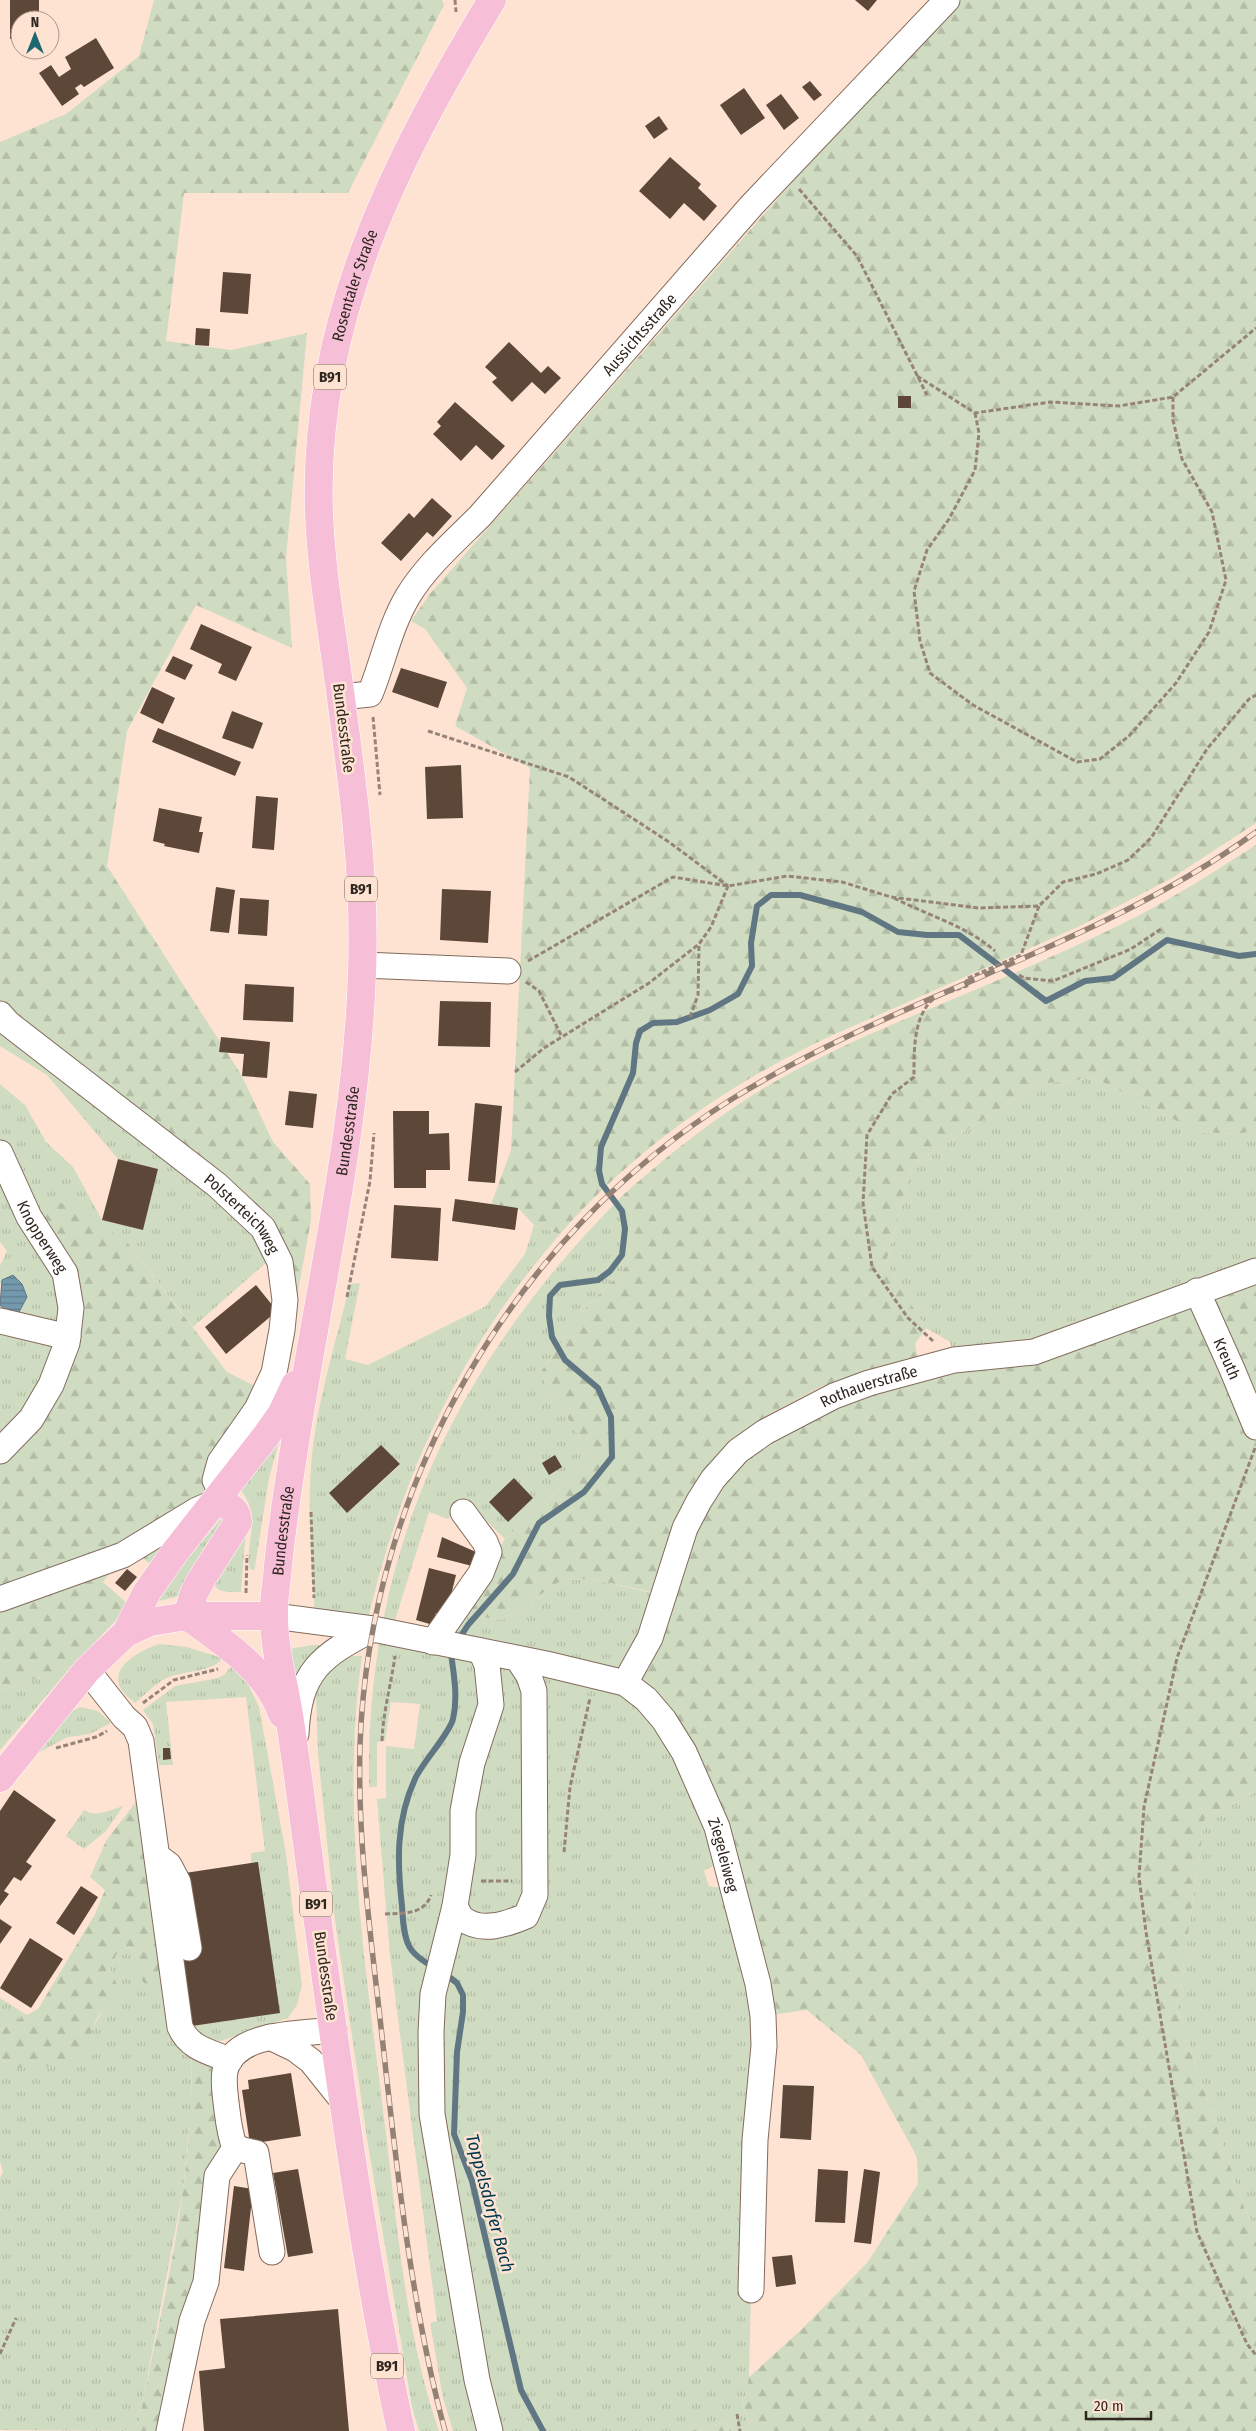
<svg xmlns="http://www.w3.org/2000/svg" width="1256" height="2431" font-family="'Fira Sans Condensed',sans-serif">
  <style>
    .grass { fill: url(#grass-tufts); fill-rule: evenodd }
    .forest { fill: url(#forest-firs) }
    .water { fill: url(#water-rules); stroke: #607683 }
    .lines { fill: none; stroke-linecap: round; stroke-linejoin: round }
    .stream { stroke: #607683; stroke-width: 6 }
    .building { fill: #5c4738 }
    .minor-casing { stroke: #836b5d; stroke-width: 27 }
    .major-casing { stroke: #fff; stroke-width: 29 }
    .path { stroke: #968379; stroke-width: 3; stroke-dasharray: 5 2.5; stroke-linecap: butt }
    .minor { stroke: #fff; stroke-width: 25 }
    .major { stroke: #f6bed7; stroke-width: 28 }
    .rail-casing { stroke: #948176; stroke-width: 5.5 }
    .rail { stroke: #fee3d3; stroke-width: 4; stroke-dasharray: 11; stroke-linecap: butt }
    .labels { text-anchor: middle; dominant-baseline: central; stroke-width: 5; stroke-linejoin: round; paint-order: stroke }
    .shield { fill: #fee3d3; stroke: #6e5f56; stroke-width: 1 }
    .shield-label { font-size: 15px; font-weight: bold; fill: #302620 }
    .street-label { font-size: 16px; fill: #302620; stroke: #fee3d3 }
    .water-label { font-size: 18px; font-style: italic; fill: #01384e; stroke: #fee3d3 }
  </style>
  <defs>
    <pattern id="grass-tufts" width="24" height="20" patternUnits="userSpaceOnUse" patternTransform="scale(1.25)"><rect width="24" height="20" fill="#d0dcc1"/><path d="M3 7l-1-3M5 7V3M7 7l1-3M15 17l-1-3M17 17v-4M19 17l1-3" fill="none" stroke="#b3bda6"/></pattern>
    <pattern id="forest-firs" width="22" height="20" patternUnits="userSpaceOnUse" patternTransform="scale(1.25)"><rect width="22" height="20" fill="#d0dcc1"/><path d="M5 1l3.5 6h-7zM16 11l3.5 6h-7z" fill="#b3bda6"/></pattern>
    <pattern id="water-rules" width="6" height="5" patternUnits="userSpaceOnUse" patternTransform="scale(1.25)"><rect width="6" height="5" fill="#7499ad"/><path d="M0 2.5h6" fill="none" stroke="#607d8c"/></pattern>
  </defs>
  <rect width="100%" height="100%" fill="#fee3d3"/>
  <!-- grass -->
  <path class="grass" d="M0,1014L217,1185L276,1254L193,1327L127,1242L65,1273L67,1343L0,1451V1305L5,1310L2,1280L0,1285V1266L7,1251L0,1242V1084L25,1105L46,1142L73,1167L102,1220L143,1230L158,1169L118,1159L47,1075L0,1046Z
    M1095,1078L1198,1132L1236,1134L1256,1131V1270L1034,1352L954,1360L950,1342L926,1328L886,1263L911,1166L1038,1084Z
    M623,1195L632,1214L627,1266L586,1308L540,1373L593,1459L505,1539L468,1502L448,1519L429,1512L391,1633L433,1642L454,1613L503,1620L562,1580L592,1579L656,1594L646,1699L726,1858L704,1871L709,1886L734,1890L758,1984L749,2377L743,2405L752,2431H728L726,2422L691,2431H453L443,2398L430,2323L437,2321L390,1956L377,1799L386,1798V1746L414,1749L420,1704L391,1702L385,1741L377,1742V1787H369C365,1549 458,1361 623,1195Z
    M534,1225L560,1234C458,1352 400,1477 366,1628L315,1621C312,1563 306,1504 313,1446C320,1391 337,1338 350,1284L360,1283L345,1359L368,1365L486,1306L525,1254ZM381,1445L400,1465L347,1513L329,1493Z
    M279,1442L269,1478L255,1567L254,1570L250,1569C244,1539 264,1516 239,1488Z
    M222,1517L227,1518L182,1595L152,1603Z
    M246,1529L241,1592C228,1592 216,1594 212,1580Z
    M159,1644L187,1647L222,1658C215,1672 181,1671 167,1678C155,1683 145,1695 135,1703C131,1699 124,1694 121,1689C108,1666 142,1650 159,1644Z
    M312,1645H319L320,1648L310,1657L295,1679L289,1649Z
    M354,1656H362C340,1812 366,1970 385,2126C398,2228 405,2333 439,2431H419L412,2407L367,2138L335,1920L318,1754L316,1693L324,1673L344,1659Z
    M232,1665L244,1676L259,1707L286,1854L302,1985L297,2005L288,2018L221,2041L203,2039L192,2026L251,1863V1853L265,1851L246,1697L166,1702L173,1765H159L153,1724L143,1710L175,1686L218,1678L224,1675Z
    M72,1666L0,1750V1691Z
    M81,1707L98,1711L111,1723L90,1734L69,1737L58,1742L33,1756L69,1712Z
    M1256,1792V2229L1245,2210L1177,2010L1205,1817Z
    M123,1806L106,1831L84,1849L66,1836L84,1810C95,1818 111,1810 123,1806Z
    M128,1947L136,1952L138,1974L163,1986L192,2045L191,2112L183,2190L138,2426L123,2431L0,2430V2178L3,2172L0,2161V2058L13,2068L87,2053L90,2032L118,1986L110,1970L117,1953Z
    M0,1998L27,2015L0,2029Z"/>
  <!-- forest -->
  <path class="forest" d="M154,0H442L444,5L348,193H184L166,341L231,350L307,333L286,558L292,648L196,605L127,731L107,866L242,1076L273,1142L310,1184L311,1220L295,1308L263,1228L0,1014V142L66,114L139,56Z
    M960,0H1256V823L1172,878L1078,927L833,1035C729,1083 636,1148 560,1234L534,1225L518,1208L491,1205L511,1150L530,768L455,726L467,688L425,629L411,621L429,595L884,78Z
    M1256,845V1131L1236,1134L1198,1132L1095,1078L1038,1084L911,1166L886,1263L926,1328L915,1344L918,1358L822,1386L766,1416L744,1431L723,1449L704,1472L656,1593L592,1579L562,1580L503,1620L454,1613L505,1539L593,1459L540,1373L586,1308L627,1266L632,1214L623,1195C660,1162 698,1131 739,1104C827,1045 930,1011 1026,968C1075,946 1126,924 1172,897C1201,881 1228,862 1256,845Z
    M67,1202L127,1242L227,1372L266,1392L215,1480L152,1565L131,1550L123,1555L103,1582L128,1604L121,1615L72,1666L0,1691V1451L31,1419L71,1308L29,1217L42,1207Z
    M1256,1271V1792L1205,1817L1177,2010L1245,2210L1256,2229V2431H752L743,2405L749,2377L800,2331L867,2263L918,2184L917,2157L861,2055L807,2010L763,2016L703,1795L625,1683L707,1507L745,1461L777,1438L874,1392L1034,1352Z
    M148,1786L157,1856L147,1878L163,1986L144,1983L138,1974L136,1952L128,1947L117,1953L110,1970L118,1986L117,2000C96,2011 90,2030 88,2053L75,2063L43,2067L13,2068L0,2058V2029L38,2009L95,1914L105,1890L90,1877L106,1841Z
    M192,2045L230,2060L231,2137L169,2431H123L138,2426C153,2347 173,2269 183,2189C190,2141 192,2093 192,2045Z
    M726,2422L728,2431H691Z"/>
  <!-- water -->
  <path class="water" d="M13,1275L22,1284L27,1297L18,1314L5,1310L0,1305L2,1280Z"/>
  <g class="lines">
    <!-- stream -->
    <path class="stream" d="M459,1639L468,1625L513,1574L539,1523L584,1492L612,1457L611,1417L598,1388L565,1360L552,1337L549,1316L550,1296L560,1285L598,1280L610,1271L622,1255L625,1229L622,1211L602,1184L599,1171L601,1147L633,1073L636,1043L640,1031L653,1023L677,1022L710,1010L738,994L752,966L751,943L757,906L771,895H800L862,912L898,932L927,935H959L1046,1001L1085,981L1113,978L1167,940L1239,956L1256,954
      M435,1968C426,1963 414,1956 409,1946C403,1934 403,1919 402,1906C397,1862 396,1820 415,1779C422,1763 450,1733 453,1719C458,1698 454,1675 451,1654
      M444,1973L457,1983L463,1995V2012L457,2052L454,2134L472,2181L521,2390L543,2431"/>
  </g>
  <!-- building -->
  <path class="building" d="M10,0H39V20H20V39H10Z
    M855,0H877L868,11Z
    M96,38L114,68L84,87L81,84L75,88L79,94L62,106L39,73L51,65L59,77L71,69L65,57Z
    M810,81L822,95L814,101L802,87Z
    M744,88L765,118L741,135L720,105Z
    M781,94L799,118L784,130L766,105Z
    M659,116L668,129L654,139L645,126Z
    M670,157L701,184L698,188L717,206L704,221L684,203L670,219L639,191Z
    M223,272L251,274L248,314L220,312Z
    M196,328L210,329L209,346L195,345Z
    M509,342L541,373L548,366L561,378L545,394L532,382L512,402L492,382L497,378L485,367Z
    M898,396H911V408H898Z
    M455,402L505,446L492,460L476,445L461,461L433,434L441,426L437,422Z
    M432,498L452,516L433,537L427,532L401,561L381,543L409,513L414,518Z
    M201,624L252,647L236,681L218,673L222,664L190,649Z
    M173,656L193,665L185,680L165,671Z
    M401,668L447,682L438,708L392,692Z
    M152,687L175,698L163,724L140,713Z
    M232,711L263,723L253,749L222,738Z
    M158,728L241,762L235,776L152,742Z
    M461,765L463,818L427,819L425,767Z
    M256,796L278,798L274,850L252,848Z
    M159,808L202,817L199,832H203L199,853L164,846L165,844L153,841Z
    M216,887L235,890L229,933L210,931Z
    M442,889L491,891L488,943L440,940Z
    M240,898L269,900L267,936L238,934Z
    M245,984L294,987L293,1022L243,1020Z
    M440,1001L491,1002L490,1047L438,1046Z
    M221,1037L270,1042L267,1078L242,1076L244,1054L219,1052Z
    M289,1091L317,1094L313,1128L285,1125Z
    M475,1103L502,1106L495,1183L468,1181Z
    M393,1111H429V1134L449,1133L450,1170H426V1188H394Z
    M118,1159L158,1169L143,1230L102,1220Z
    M455,1199L518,1208L515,1230L452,1221Z
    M394,1205L441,1208L438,1261L391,1258Z
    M256,1285L277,1311L226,1354L205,1327Z
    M381,1445L400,1464L347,1513L329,1493Z
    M555,1455L562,1467L549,1475L542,1463Z
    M514,1478L533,1498L508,1522L489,1502Z
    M442,1537L476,1552L472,1566L437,1557Z
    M429,1568L456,1575L446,1615L436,1613L433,1625L416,1620Z
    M127,1569L137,1577L125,1591L115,1583Z
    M163,1748H170L171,1759L163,1760Z
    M14,1790L56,1820L26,1862L32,1866L21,1881L14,1877L4,1891L9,1894L0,1906V1811Z
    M258,1862L280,2013L192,2026L181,1949L185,1873Z
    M81,1886L98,1897L74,1935L56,1923Z
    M0,1919L12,1927L0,1944Z
    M30,1938L63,1959L31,2008L0,1988Z
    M291,2073L301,2136L250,2144L242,2090L249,2089L248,2080Z
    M783,2085L814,2086L811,2140L780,2138Z
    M298,2169L313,2253L288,2257L273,2173Z
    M818,2169L848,2171L845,2223L815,2222Z
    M864,2169L880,2172L871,2244L854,2242Z
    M234,2186L253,2189L244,2271L224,2268Z
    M792,2255L796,2284L776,2287L772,2257Z
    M338,2309L349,2431H204L199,2371L225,2368L220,2319Z"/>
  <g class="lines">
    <defs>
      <g id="minor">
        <path id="s1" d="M341,697L370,694C383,662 390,626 408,596C426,566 455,541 480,516L752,205L947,0"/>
        <path d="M363,965L508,971"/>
        <path id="s2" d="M0,1014L9,1024L217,1185L263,1228L280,1262L285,1300L282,1330L274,1373L257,1409L220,1462L215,1480L222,1495"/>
        <path id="s3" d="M0,1153L29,1217L65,1273L71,1308L67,1343L51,1385L31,1419L0,1451"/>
        <path id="s4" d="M1197,1291L1232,1369L1256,1427"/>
        <path d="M0,1321L68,1337"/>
        <path d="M0,1599L123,1555L197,1510L213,1503"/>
        <path id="s5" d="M274,1616L373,1629L546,1664L625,1683L646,1699L664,1720L684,1752L717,1827L758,1984L763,2016L764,2046L755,2140L751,2290"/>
        <path d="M433,1642L481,1573L489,1552L485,1542L463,1512"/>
        <path d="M481,1651L487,1665L491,1705L472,1763L463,1811V1855L455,1906L433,1994L431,2032L432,2114L477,2380L490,2431"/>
        <path d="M87,1670L124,1717L135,1727L141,1741L180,2027C189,2048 209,2052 230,2060"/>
        <path id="s6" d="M625,1683L650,1638L685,1528L699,1501L713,1479L738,1451L765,1432L834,1396L869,1383L954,1360L1034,1352L1256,1271"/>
        <path d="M296,1734C299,1672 320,1656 373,1629"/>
        <path d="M157,1856L169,1865L178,1882L189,1948"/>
        <path d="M455,1906C457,1910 460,1917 463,1919C482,1933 507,1924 526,1916L535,1895L534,1691L529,1676L518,1659"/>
        <path d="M270,2037L295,2049L311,2061L343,2101"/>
        <path d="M235,2148L256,2153L272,2252"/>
        <path d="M169,2431L192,2321L206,2282L217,2176L235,2148C229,2133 228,2118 226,2102C225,2092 223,2082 225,2071C234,2031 302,2034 334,2030"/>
      </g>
      <g id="major">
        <path d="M187,1616C222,1641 268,1671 282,1714"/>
        <path d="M187,1616L194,1593L201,1580L238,1522C237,1509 228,1504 216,1502"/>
        <path d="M126,1633L150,1622L187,1616H274"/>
        <path d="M0,1778L87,1670L126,1633L147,1592L175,1552L266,1436L282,1413L295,1385"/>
        <path id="s7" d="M401,2431C362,2252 339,2070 313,1888C305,1830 298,1773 289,1715C284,1683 274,1649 274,1616C273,1600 277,1583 278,1566C283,1516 291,1468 299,1418C323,1270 357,1123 362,973C366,869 350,765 336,662C329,613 321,563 319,513C312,321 396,159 492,0"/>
      </g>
    </defs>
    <!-- minor casing -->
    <use href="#minor" class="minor-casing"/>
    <!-- major casing -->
    <use href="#major" class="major-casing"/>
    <!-- path -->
    <path class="path" d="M455,0L456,12
      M799,189L857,256L927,395
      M917,376L975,413L1050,402L1119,406L1173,397L1256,328
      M975,413L979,433L975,470L949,519L927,550L914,591L920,641L930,673L973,705L1077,762L1100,759L1129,736L1176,683L1209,632L1226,580L1212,512L1182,459L1173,420V397
      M373,717L380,795
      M428,731L569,777L669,842L728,886
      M894,898C929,916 965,925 995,951
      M528,961L673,877L728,886L787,876L842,882L891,897L979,908L1039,906L1063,882L1096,874L1128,860L1151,838L1207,749L1249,699L1256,695
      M1019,975L1024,978L1053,981L1131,949L1161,929
      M526,982L539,991L562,1037
      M690,1017L698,995L699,944L711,927L728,886
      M515,1072L544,1048L649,983L699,944
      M347,1297L370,1181L374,1133
      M933,1341L908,1318L872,1267L863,1203L867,1135L892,1094L914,1077C914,1053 913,1021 930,1002C938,994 958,990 969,985L966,979L1021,955L1039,906
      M1255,1448L1177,1658L1144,1807L1139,1877L1146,1932L1197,2232L1247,2344L1256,2355
      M311,1512L314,1598
      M246,1593L247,1555
      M143,1703L174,1680L218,1669
      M382,1741C383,1712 391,1685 395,1656
      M56,1748L96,1737L107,1731
      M564,1852L570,1787L590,1698
      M481,1881H512
      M385,1914C404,1913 424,1915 431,1895
      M0,2354L16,2318
      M737,2414L740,2431"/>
    <!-- minor -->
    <use href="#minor" class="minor"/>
    <!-- major -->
    <use href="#major" class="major"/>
    <defs>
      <path id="rail" d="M445,2431C412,2308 398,2180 384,2054C373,1951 357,1848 360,1745C369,1487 512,1236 732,1099C899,995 1096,948 1256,832"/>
    </defs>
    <!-- rail casing -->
    <use href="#rail" class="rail-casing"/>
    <!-- rail -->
    <use href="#rail" class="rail"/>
  </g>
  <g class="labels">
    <!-- shield labels -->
    <g class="shield">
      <rect x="314" y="364.5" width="32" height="25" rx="4"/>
      <rect x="345" y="876.5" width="32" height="25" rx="4"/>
      <rect x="300" y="1891.5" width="32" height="25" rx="4"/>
      <rect x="371" y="2353.5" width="32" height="25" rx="4"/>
    </g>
    <g class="shield-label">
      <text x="330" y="377">B91</text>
      <text x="361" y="889">B91</text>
      <text x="316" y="1904">B91</text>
      <text x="387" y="2366">B91</text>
    </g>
    <!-- street labels -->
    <g class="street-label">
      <text stroke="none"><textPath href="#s7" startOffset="2169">Rosentaler Straße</textPath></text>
      <text stroke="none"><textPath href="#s1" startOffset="484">Aussichtsstraße</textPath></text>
      <text transform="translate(344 728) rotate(83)">Bundesstraße</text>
      <text stroke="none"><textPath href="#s7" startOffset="1316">Bundesstraße</textPath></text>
      <text stroke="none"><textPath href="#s2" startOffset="315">Polsterteichweg</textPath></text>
      <text stroke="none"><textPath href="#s3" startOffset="94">Knopperweg</textPath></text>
      <text stroke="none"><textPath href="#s4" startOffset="74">Kreuth</textPath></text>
      <text stroke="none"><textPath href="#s6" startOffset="408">Rothauerstraße</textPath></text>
      <text stroke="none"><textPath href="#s7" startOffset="911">Bundesstraße</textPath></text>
      <text stroke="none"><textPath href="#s5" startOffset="560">Ziegeleiweg</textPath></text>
      <text transform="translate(326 1976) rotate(82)">Bundesstraße</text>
    </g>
    <!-- water labels -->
    <g class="water-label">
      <text transform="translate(490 2203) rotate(75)">Toppelsdorfer Bach</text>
    </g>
  </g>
  <!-- north arrow -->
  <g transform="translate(35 35)"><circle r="24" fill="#fee3d3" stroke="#ac978b"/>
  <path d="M0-4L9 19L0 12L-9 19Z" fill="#1c6770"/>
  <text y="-8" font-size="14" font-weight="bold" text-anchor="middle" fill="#302620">N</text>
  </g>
  <!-- scale -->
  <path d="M1086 2411v8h65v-8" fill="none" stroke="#302620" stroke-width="2.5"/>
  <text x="1094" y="2411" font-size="15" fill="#302620" stroke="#fee3d3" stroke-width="4" paint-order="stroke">20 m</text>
</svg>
